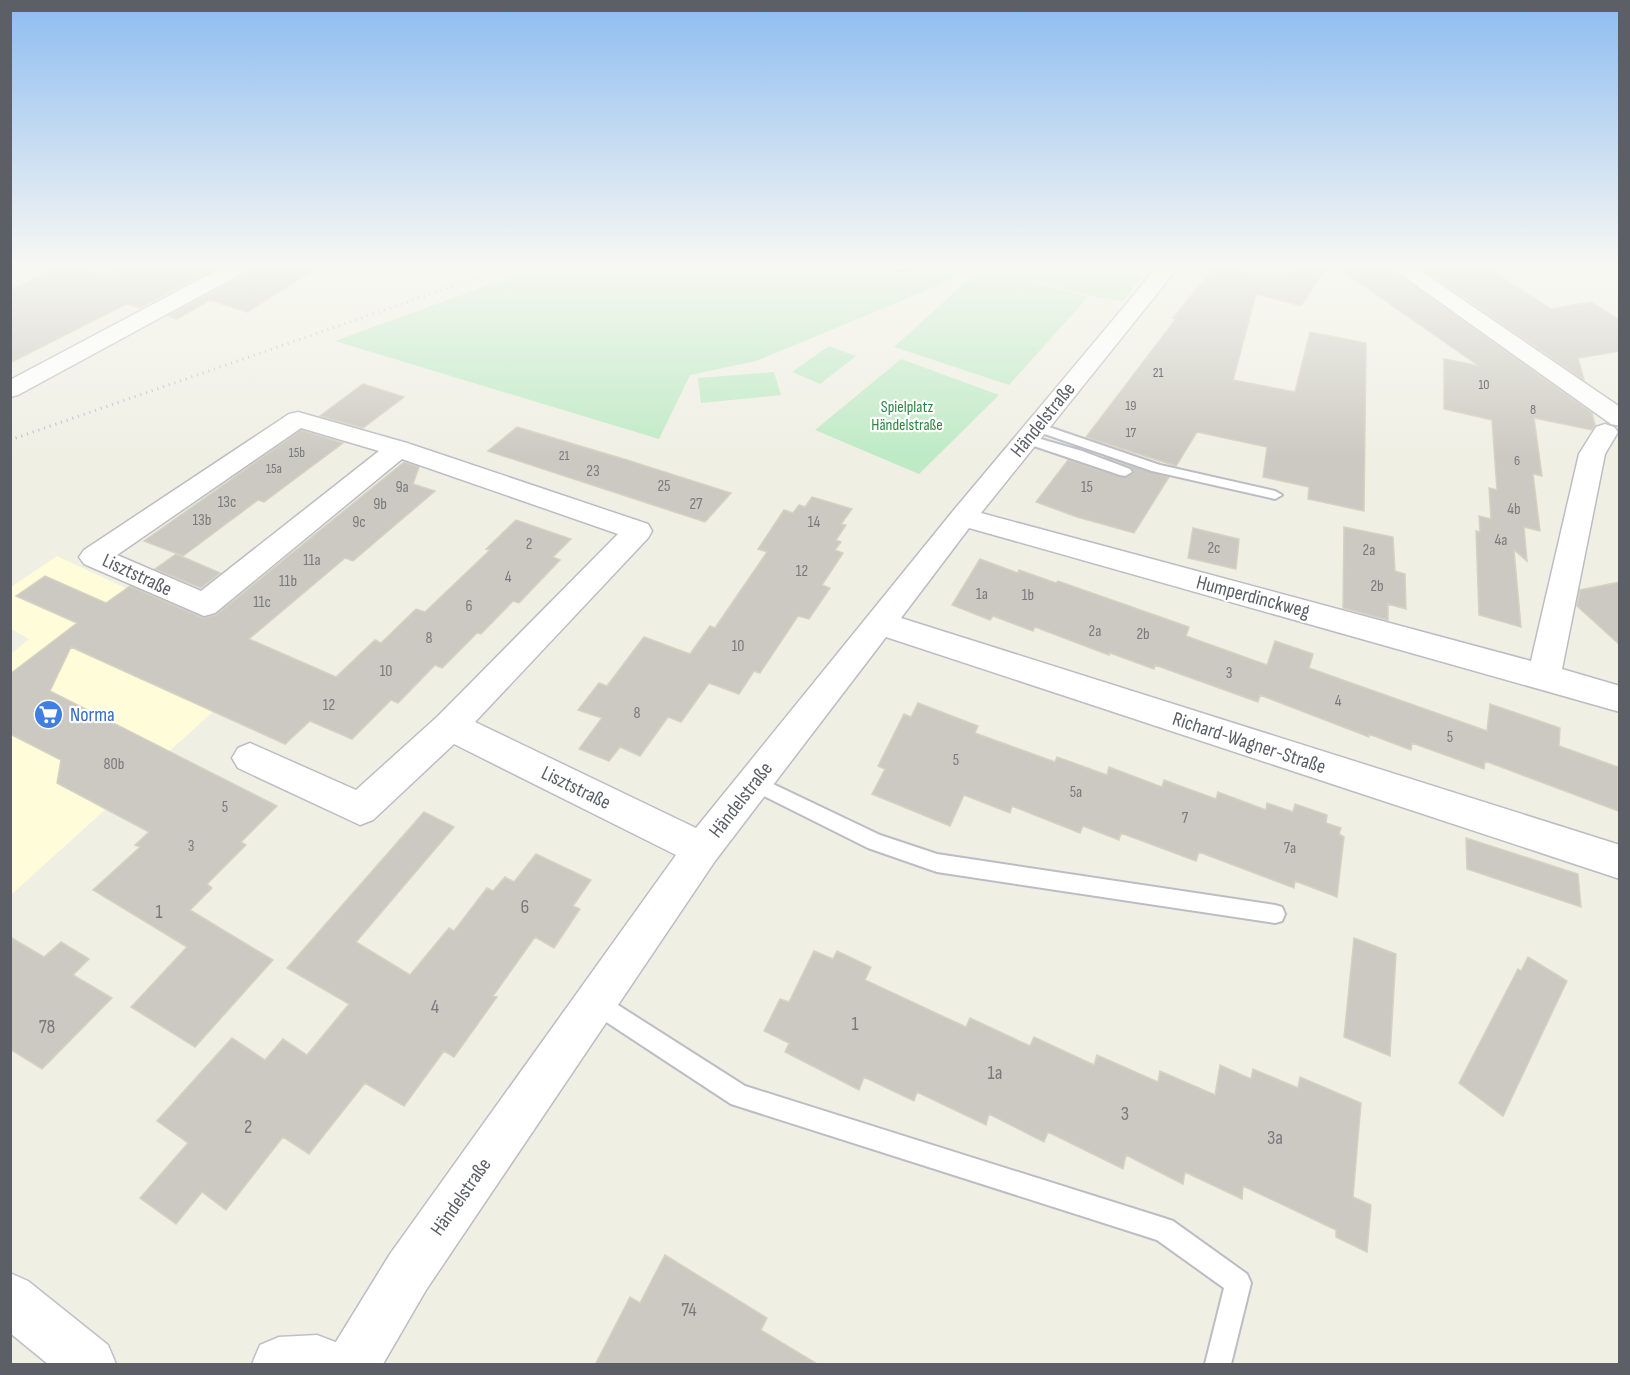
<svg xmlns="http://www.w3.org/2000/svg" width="1630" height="1375" font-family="'Sofia Sans Condensed',sans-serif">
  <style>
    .commercial { fill: #fffcda }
    .green { fill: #beeac5 }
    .building { fill: #cbc9c1; stroke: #d5d2c1; stroke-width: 1.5 }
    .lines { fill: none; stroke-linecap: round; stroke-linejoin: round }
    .service-casing { stroke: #bcbdc4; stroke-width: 4 }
    .minor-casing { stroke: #bcbdc4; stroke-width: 3 }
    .secondary-casing { stroke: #bec0c8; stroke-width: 3 }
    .service { fill: #fff; fill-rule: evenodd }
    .minor { fill: #fff; fill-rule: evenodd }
    .secondary { fill: #fff; fill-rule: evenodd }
    .rail { stroke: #b7b8b9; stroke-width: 3; stroke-dasharray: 1 5; stroke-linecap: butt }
    .labels { text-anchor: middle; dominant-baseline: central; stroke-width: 4.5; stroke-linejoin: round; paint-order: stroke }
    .far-number-label { font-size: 14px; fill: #787a7d }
    .far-park-label { font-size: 16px; fill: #2c853f; stroke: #fff }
    .number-label { font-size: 16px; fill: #787a7d }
    .street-label { font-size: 20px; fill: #5c5f66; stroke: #fff }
    .shop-label { font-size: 20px; fill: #366cbe; stroke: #fff; text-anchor: start }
    .near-number-label { font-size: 20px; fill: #787a7d }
  </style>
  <rect width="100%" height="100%" fill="#f0efe4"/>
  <!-- commercial -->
  <path class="commercial" d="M57,556L273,657L11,895V654L29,639L11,629V587Z"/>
  <!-- green -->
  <path class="green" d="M543,265H968L962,267L969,273L756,361L690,375L659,439L335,341Z
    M980,265H1151L1123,301L1089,296Z
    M982,267L1088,297L1009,385L894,347Z
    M829,346L856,356L820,384L792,372Z
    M901,359L999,395L919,474L815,430Z
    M774,372L781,395L701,403L698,378Z"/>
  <!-- building -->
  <path class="building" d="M63,265L108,276L128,265H221L140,308L126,304L10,363V290Z
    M255,265H322L247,312L210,300L177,319L168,316L251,271Z
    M1216,265L1260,276L1326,268L1301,306L1256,294L1233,380L1295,392L1310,332L1366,343L1364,511L1308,499L1309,487L1263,477L1267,447L1197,432L1176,466L1086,437L1176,319L1173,318Z
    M1334,265H1386L1592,413L1595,425L1592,430L1534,418L1542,476L1533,474L1540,531L1524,527L1527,561L1514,550L1521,627L1479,615L1476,531L1480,532L1479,516L1491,519L1489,488L1497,490L1492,420L1444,409V359L1479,366Z
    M1417,265H1484L1551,309L1591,302L1620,320V351L1578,358L1584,380Z
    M363,384L404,397L363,428L320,416Z
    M517,427L627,460L731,493L705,522L488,451Z
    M301,430L343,443L264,502L258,500L183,556L144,541Z
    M1104,457L1169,477L1134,533L1077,517L1036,502L1068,460L1125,478L1134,473L1131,467Z
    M404,462L419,467L413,484L435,491L353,561L345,558L249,639L336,677L375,640L381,643L416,609L425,612L490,550L486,549L516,520L571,539L553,557L560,560L519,603L513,601L481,634L477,633L442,668L435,665L398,703L391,700L352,739L310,721L285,744L71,647L50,691L277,806L241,842L246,845L207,884L212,888L190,910L273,960L195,1047L131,1007L187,947L93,890L140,847L135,845L149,832L57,783L61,760L10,734V674L77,623L16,596L45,576L106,603L130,586L203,618L216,615Z
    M812,497L852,509L841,524L846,525L836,540L841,542L835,550L843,553L822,585L830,588L809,619L798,616L760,673L754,671L739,694L709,683L681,722L668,717L640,756L620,747L609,761L579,749L602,718L578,710L599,683L607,686L644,637L690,654L710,626L715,628L767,552L758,549L784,510L793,513L799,505L805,507Z
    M1344,527L1393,537L1395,571L1405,574L1406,609L1388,604V620L1343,608Z
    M1193,528L1239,539L1236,569L1188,558Z
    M176,554L220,573L201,588L155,569Z
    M980,559L1018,573L1019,570L1056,583L1058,581L1189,627L1186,636L1267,665L1275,641L1313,654L1309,668L1487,731L1490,704L1560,728L1559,746L1618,767V811L1485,761L1484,769L1412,743L1411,750L1369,734V737L1260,695L1258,702L1155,665L1154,669L1110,653L1109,655L1035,627L1033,631L993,616L990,620L952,605Z
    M1620,582V645L1577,606L1580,590Z
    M918,703L978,726L975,733L1055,762L1057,757L1107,775L1109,767L1162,787L1164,780L1216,799L1218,792L1266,810L1267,803L1293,812L1295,804L1327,815L1326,823L1341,828L1339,834L1344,837L1337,897L1295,881L1294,888L1199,852L1196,861L1121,833L1119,840L1083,826L1080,833L1012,806L1010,813L964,795L950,826L872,794L885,769L878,766L904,714L911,717Z
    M424,812L454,827L356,942L410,975L449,928L454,931L487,888L493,891L505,877L514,882L536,854L591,880L573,906L580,909L554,948L535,937L493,996L497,997L454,1057L444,1051L404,1106L365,1083L309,1154L283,1137L226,1210L202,1192L176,1224L140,1198L188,1143L157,1121L232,1038L265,1060L283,1039L307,1055L349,1004L287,968Z
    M1466,838L1578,874L1581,907L1467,869Z
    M10,937L44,957L61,942L89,959L73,975L112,998L42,1069L10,1049Z
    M1354,938L1396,954L1390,1056L1344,1037Z
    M814,951L833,959L837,951L871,967L865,980L966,1027L970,1018L1030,1046L1034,1037L1094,1065L1097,1055L1158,1082L1160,1071L1215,1095L1220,1065L1251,1079L1253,1069L1298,1088L1300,1077L1361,1103L1353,1197L1371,1205L1367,1252L1336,1237V1230L1243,1186L1242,1199L1185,1172L1183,1184L1126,1155L1123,1169L1048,1132L1044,1142L989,1114L986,1125L917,1092L914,1101L864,1077L859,1090L785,1052L789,1043L764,1031L780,999L789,1002Z
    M1528,957L1567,981L1503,1116L1459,1083L1518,969L1521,971Z
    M665,1255L767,1318L761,1330L819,1365H595L630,1297L640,1303Z"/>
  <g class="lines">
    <defs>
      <path id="service" d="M898,265H917L900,271L895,268Z
        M1037,423L1160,465L1275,491L1282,495L1275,499L1152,471L1033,430L1031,427Z
        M1027,435L1082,451L1130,469L1132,472L1125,476L1120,475L1022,442L1021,439Z
        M754,775L880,835L937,854L1275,905L1282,907L1285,914L1282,921L1275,923L937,872L868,848L748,788L745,783L748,778Z
        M596,991L745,1086L1164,1218L1173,1221L1247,1274L1251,1283L1231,1364H1205L1224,1288L1157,1240L731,1104L588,1010L585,1002L588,994Z"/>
      <path id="minor" d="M227,265H253L250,269L18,395L10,397V380Z
        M1159,265H1180L981,513L1531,661L1579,454L1596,427L1605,424L1614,427L1618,432L1605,454L1562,669L1620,686V712L969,528L901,618L1620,845V879L886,637L715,861L426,1290L383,1364H326L334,1345L390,1254L676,855L454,744L373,820L360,825L238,768L232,758L238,748L250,743L356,790L438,716L618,534L402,459L215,613L204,616L84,564L79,557L84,550L289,414L298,412L407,443L648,524L652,531L648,538L475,722L696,828L953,511ZM301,428L379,451L201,591L117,555Z
        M1388,265H1412L1620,407V426L1611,424Z"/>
      <path id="secondary" d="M10,1273L28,1281L108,1345L116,1364H48L10,1333Z
        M317,1335L343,1345L351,1364H252L260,1345L279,1337Z"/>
    </defs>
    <!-- service casing -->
    <use href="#service" class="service-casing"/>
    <!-- minor casing -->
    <use href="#minor" class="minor-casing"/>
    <!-- secondary casing -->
    <use href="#secondary" class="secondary-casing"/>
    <!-- service -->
    <use href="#service" class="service"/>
    <!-- minor -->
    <use href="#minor" class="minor"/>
    <!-- secondary -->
    <use href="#secondary" class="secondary"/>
    <!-- rail -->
    <path class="rail" d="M10,440L514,265"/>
  </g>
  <!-- sky -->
  <linearGradient id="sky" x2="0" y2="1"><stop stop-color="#8dbcf1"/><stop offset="0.58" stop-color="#f8f8f3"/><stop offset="1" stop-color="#f8f8f3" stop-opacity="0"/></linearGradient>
  <rect width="1630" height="458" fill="url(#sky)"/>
  <!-- icons -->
  <defs>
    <symbol id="supermarket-disc" viewBox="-11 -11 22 22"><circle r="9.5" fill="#3f7fe0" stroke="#fff"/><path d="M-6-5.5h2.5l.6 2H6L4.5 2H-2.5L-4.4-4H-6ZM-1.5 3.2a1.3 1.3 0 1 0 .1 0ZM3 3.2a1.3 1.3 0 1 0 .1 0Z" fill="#fff"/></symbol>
  </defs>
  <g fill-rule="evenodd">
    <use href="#supermarket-disc" x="32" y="698" width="33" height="33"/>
  </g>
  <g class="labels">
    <!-- far-number labels -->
    <g class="far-number-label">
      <text x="1158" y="372">21</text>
      <text x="1484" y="384">10</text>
      <text x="1131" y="405">19</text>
      <text x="1533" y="409">8</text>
      <text x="1131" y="432">17</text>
      <text x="297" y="452">15b</text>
      <text x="564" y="455">21</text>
      <text x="1517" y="460">6</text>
      <text x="274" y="468">15a</text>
    </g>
    <!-- far-park labels -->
    <g class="far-park-label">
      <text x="907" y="407">Spielplatz<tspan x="907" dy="18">Händelstraße</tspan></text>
    </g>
    <!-- number labels -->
    <g class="number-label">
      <text x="593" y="471">23</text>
      <text x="664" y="486">25</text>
      <text x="402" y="487">9a</text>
      <text x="1087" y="487">15</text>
      <text x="227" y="502">13c</text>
      <text x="380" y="504">9b</text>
      <text x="696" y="504">27</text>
      <text x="1514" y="509">4b</text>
      <text x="202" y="520">13b</text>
      <text x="359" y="522">9c</text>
      <text x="814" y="522">14</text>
      <text x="1501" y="540">4a</text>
      <text x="529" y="544">2</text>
      <text x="1214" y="548">2c</text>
      <text x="1369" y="550">2a</text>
      <text x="312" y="560">11a</text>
      <text x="802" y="571">12</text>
      <text x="508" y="577">4</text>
      <text x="288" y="581">11b</text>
      <text x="1377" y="586">2b</text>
      <text x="982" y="594">1a</text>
      <text x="1028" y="595">1b</text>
      <text x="262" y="602">11c</text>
      <text x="469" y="606">6</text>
      <text x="1095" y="631">2a</text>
      <text x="1143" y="634">2b</text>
      <text x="429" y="638">8</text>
      <text x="738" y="646">10</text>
      <text x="386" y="671">10</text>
      <text x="1229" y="673">3</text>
      <text x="1338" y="701">4</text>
      <text x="329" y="705">12</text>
      <text x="637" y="713">8</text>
      <text x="1450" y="737">5</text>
      <text x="956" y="760">5</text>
      <text x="114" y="764">80b</text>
      <text x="1076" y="792">5a</text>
      <text x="225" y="807">5</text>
      <text x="1185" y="818">7</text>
      <text x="191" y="846">3</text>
      <text x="1290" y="848">7a</text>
    </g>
    <!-- street labels -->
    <g class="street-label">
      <text transform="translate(1043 420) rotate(-51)">Händelstraße</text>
      <text transform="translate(137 575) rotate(25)">Lisztstraße</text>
      <text transform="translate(1253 597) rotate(15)">Humperdinckweg</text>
      <text transform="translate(1249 743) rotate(18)">Richard-Wagner-Straße</text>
      <text transform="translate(576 788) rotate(26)">Lisztstraße</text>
      <text transform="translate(741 800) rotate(-52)">Händelstraße</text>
      <text transform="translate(461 1197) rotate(-55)">Händelstraße</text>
    </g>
    <!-- shop labels -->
    <g class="shop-label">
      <text x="70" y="715">Norma</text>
    </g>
    <!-- near-number labels -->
    <g class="near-number-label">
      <text x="525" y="907">6</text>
      <text x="159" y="912">1</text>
      <text x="435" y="1007">4</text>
      <text x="855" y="1024">1</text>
      <text x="47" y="1027">78</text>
      <text x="995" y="1073">1a</text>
      <text x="1125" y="1114">3</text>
      <text x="248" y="1127">2</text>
      <text x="1275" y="1138">3a</text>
      <text x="689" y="1310">74</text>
    </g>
  </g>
  <!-- border -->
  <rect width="1630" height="1375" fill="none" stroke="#5c5f66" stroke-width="24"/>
</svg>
